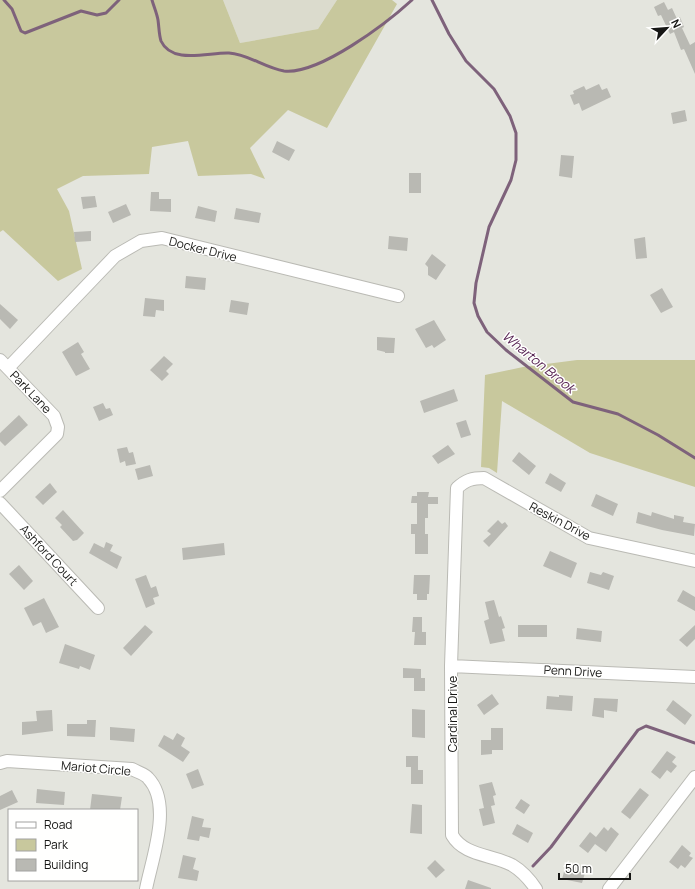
<svg xmlns="http://www.w3.org/2000/svg" width="695" height="889" font-family="Manrope,sans-serif">
  <style>
    .built { fill: #dbdbcd }
    .green { fill: #c8c89d }
    .lines { fill: none; stroke-linecap: round; stroke-linejoin: round }
    .stream { stroke: #7e627b; stroke-width: 3 }
    .building { fill: #b9b9b3 }
    .minor-casing { stroke: #babab4; stroke-width: 14 }
    .minor { stroke: #fff; stroke-width: 12 }
    .labels { text-anchor: middle; dominant-baseline: central; stroke-width: 3; stroke-linejoin: round; paint-order: stroke }
    .street-label { font-size: 12px; fill: #161614; stroke: #fffffe }
    .water-label { font-size: 13px; font-style: italic; fill: #592655; stroke: #fffffe }
  </style>
  <rect width="100%" height="100%" fill="#e4e5de"/>
  <!-- built -->
  <path class="built" d="M223,0H337L318,29L240,43Z"/>
  <!-- green -->
  <path class="green" d="M0,0H223L240,43L318,29L337,0H392L397,4L327,128L288,110L250,148L265,179L251,174L198,176L188,141L152,147L149,174L83,176L57,189L69,211L82,269L58,281L3,230L0,232Z
    M577,360H695V487L590,453L502,401L497,473L489,468L481,467L485,375L523,367Z"/>
  <g class="lines">
    <!-- stream -->
    <path class="stream" d="M4,0L12,9L21,31L25,33L81,11L97,15L106,13L119,0
      M152,0C154,7 157,14 158,20C159,27 159,35 161,41C172,65 209,52 229,53C248,54 265,68 284,71C319,75 387,23 412,0
      M432,0L449,34L466,61L494,89L510,116L516,133V160L511,180L489,227L476,283L474,303L478,316L487,332L506,350L573,402L618,414L658,435L695,458
      M533,866L551,847L638,730L646,726L695,743"/>
  </g>
  <!-- building -->
  <path class="building" d="M664,2L668,10L672,8L677,19L680,17L684,27L682,28L690,45L695,42V74L684,49L681,50L674,32L670,34L661,15L658,16L654,7Z
    M599,84L602,90L607,88L611,97L582,111L579,103L574,105L570,95L574,94L573,91L584,86L586,90Z
    M685,110L687,121L673,124L671,113Z
    M277,141L295,150L289,161L272,152Z
    M561,155L574,156L572,178L559,176Z
    M409,173H421V193H409Z
    M151,192H159V199H171V212L150,211Z
    M95,196L97,207L83,209L81,197Z
    M126,204L131,215L113,223L108,212Z
    M198,206L217,211L215,222L195,218Z
    M236,208L261,213L259,223L234,219Z
    M91,231V241L75,242L74,232Z
    M389,236L408,238L407,251L388,249Z
    M645,237L647,258L636,259L634,239Z
    M432,254L446,265L436,280L428,275V267L425,264Z
    M186,276L206,278L205,290L185,288Z
    M662,288L673,307L661,313L650,295Z
    M145,298L164,300V311L156,310L155,317L143,316Z
    M231,300L249,303L247,315L229,312Z
    M0,304L18,320L10,329L0,319Z
    M434,320L446,340L434,348L432,345L426,348L415,329Z
    M377,337L395,338L394,353H385V352L377,350Z
    M78,342L84,352L81,354L90,369L76,376L62,352Z
    M164,356L173,364L166,371L169,374L162,381L150,370Z
    M454,389L458,401L424,413L420,401Z
    M103,403L106,409L110,408L113,415L99,421L93,407Z
    M19,415L28,425L5,446L0,441V433Z
    M466,420L471,435L461,438L456,423Z
    M448,445L455,454L438,464L432,456Z
    M127,447L129,453L133,452L136,464L126,466L125,461L120,463L117,449Z
    M519,452L536,466L529,475L512,461Z
    M150,465L153,476L138,480L135,469Z
    M550,473L566,483L561,492L545,483Z
    M50,483L57,492L43,505L35,497Z
    M417,492H429L428,497H438V504H428V518H425V534H428V554H415V534H411V524H417V503H411L412,496H417Z
    M596,494L618,504L613,516L591,506Z
    M63,510L84,533L77,540L73,541L60,527L62,525L55,518Z
    M638,512L651,516L652,512L674,519V515L684,517L683,522L695,524L694,536L662,530L636,523Z
    M498,520L502,524L505,522L508,526L489,547L483,541L491,534L487,531Z
    M106,542L113,545L110,551L122,557L117,569L89,553L94,543L104,548Z
    M224,543L225,555L183,560L182,548Z
    M550,551L577,563L571,578L543,566Z
    M19,565L33,581L24,590L9,574Z
    M590,572L601,575L603,572L614,576L609,590L587,583Z
    M146,575L151,588L156,586L159,596L153,598L155,604L146,608L135,579Z
    M414,575H430L429,594H427V600H417V594H413Z
    M683,590L695,597V611L677,601Z
    M44,598L59,627L46,633L41,622L33,626L24,608Z
    M494,600L499,617L501,616L505,628L502,629L505,641L490,644L484,621L489,619L485,602Z
    M413,617H422V632H412Z
    M145,625L153,632L131,656L123,648Z
    M518,625H547V637H518Z
    M695,625V639L687,647L679,640Z
    M577,628L602,631L601,642L576,639Z
    M415,632H426V645H414Z
    M65,644L95,655L90,670L80,666L79,669L59,663Z
    M403,668L421,669V678H425V691H414V678H403Z
    M492,694L499,704L484,715L477,705Z
    M559,695L573,696L572,711L546,709L547,696L559,697Z
    M594,698L618,699L617,712L604,710V718L592,716Z
    M673,700L692,715L685,725L666,710Z
    M412,709L425,710V738L412,737Z
    M52,710L53,731L22,735V722L37,721L36,711Z
    M87,720H96L95,737L67,736V724H87Z
    M110,727L135,729L134,742L110,740Z
    M491,728H503V750H492V754L481,755V740H491Z
    M177,733L185,738L181,746L190,752L183,762L158,746L164,735L173,740Z
    M667,751L676,757L672,762L677,766L671,773L667,770L660,779L651,772Z
    M406,756H418V770H423V784H411V767H406Z
    M198,769L204,785L192,789L186,774Z
    M492,782L496,795L493,796L495,805L491,806L495,823L483,826L479,809L484,808L479,785Z
    M640,788L649,795L630,819L621,812Z
    M37,789L65,792L64,805L36,803Z
    M12,790L18,802L0,810V796Z
    M92,794L122,797L120,810H90Z
    M521,799L530,805L524,814L515,808Z
    M412,804L422,805V834L410,833Z
    M192,816L204,819L202,827L211,828L209,838L200,836L199,841L187,839Z
    M517,824L533,833L528,843L512,834Z
    M604,827L608,831L611,827L619,834L606,852L595,844L588,853L579,846L590,832L596,837Z
    M682,845L691,853L689,856L693,858L685,868L681,865L678,869L669,862Z
    M183,855L196,858L193,869L199,871L197,881L178,878Z
    M435,860L445,870L436,878L427,868Z
    M565,868L585,873L582,883L562,879Z
    M468,880L491,888V889H465Z"/>
  <g class="lines">
    <defs>
      <path id="minor" d="M0,360L54,416L58,427L57,434L0,491
        M8,368L115,256L141,241L162,238L398,296
        M0,503L98,608
        M451,666L695,677
        M0,763L7,761L132,769C137,772 145,774 148,778C173,804 152,858 146,889
        M536,889C530,880 522,871 512,865C491,854 464,856 452,835L451,666L457,488C466,480 472,478 484,478L589,538L695,561
        M609,889L695,777"/>
    </defs>
    <!-- minor casing -->
    <use href="#minor" class="minor-casing"/>
    <!-- minor -->
    <use href="#minor" class="minor"/>
  </g>
  <g class="labels">
    <!-- street labels -->
    <g class="street-label">
      <text transform="translate(203 249) rotate(14)">Docker Drive</text>
      <text transform="translate(31 392) rotate(46)">Park Lane</text>
      <text transform="translate(560 521) rotate(28)">Reskin Drive</text>
      <text transform="translate(49 555) rotate(47)">Ashford Court</text>
      <text transform="translate(573 671) rotate(3)">Penn Drive</text>
      <text transform="translate(452 714) rotate(-90)">Cardinal Drive</text>
      <text transform="translate(96 768) rotate(5)">Mariot Circle</text>
    </g>
    <!-- water labels -->
    <g class="water-label">
      <text transform="translate(539 362) rotate(39)">Wharton Brook</text>
    </g>
  </g>
  <!-- legend -->
  <rect x="8" y="809" width="130" height="72" fill="#fffffe" stroke="#a2a2a0"/>
  <rect x="16" y="822" width="20" height="6" fill="#ffffff" stroke="#a2a2a0"/>
  <text x="44" y="829" font-size="12" fill="#161614">Road</text>
  <rect x="16" y="839" width="20" height="12" fill="#c8c89d" stroke="#a2a2a0"/>
  <text x="44" y="849" font-size="12" fill="#161614">Park</text>
  <rect x="16" y="859" width="20" height="12" fill="#b9b9b3" stroke="#a2a2a0"/>
  <text x="44" y="869" font-size="12" fill="#161614">Building</text>
  <!-- north arrow -->
  <g transform="translate(667 28) rotate(64)" stroke="#fffffe" stroke-width="3" paint-order="stroke">
  <path d="M0-3L7 15L0 10L-7 15Z" fill="#161614"/>
  <text y="-6" font-size="11" font-weight="bold" text-anchor="middle" fill="#161614">N</text>
  </g>
  <!-- scale -->
  <path d="M559 873v6h71v-6" fill="none" stroke="#161614" stroke-width="2"/>
  <text x="565" y="873" font-size="12" fill="#161614" stroke="#fffffe" stroke-width="3" paint-order="stroke">50 m</text>
</svg>
